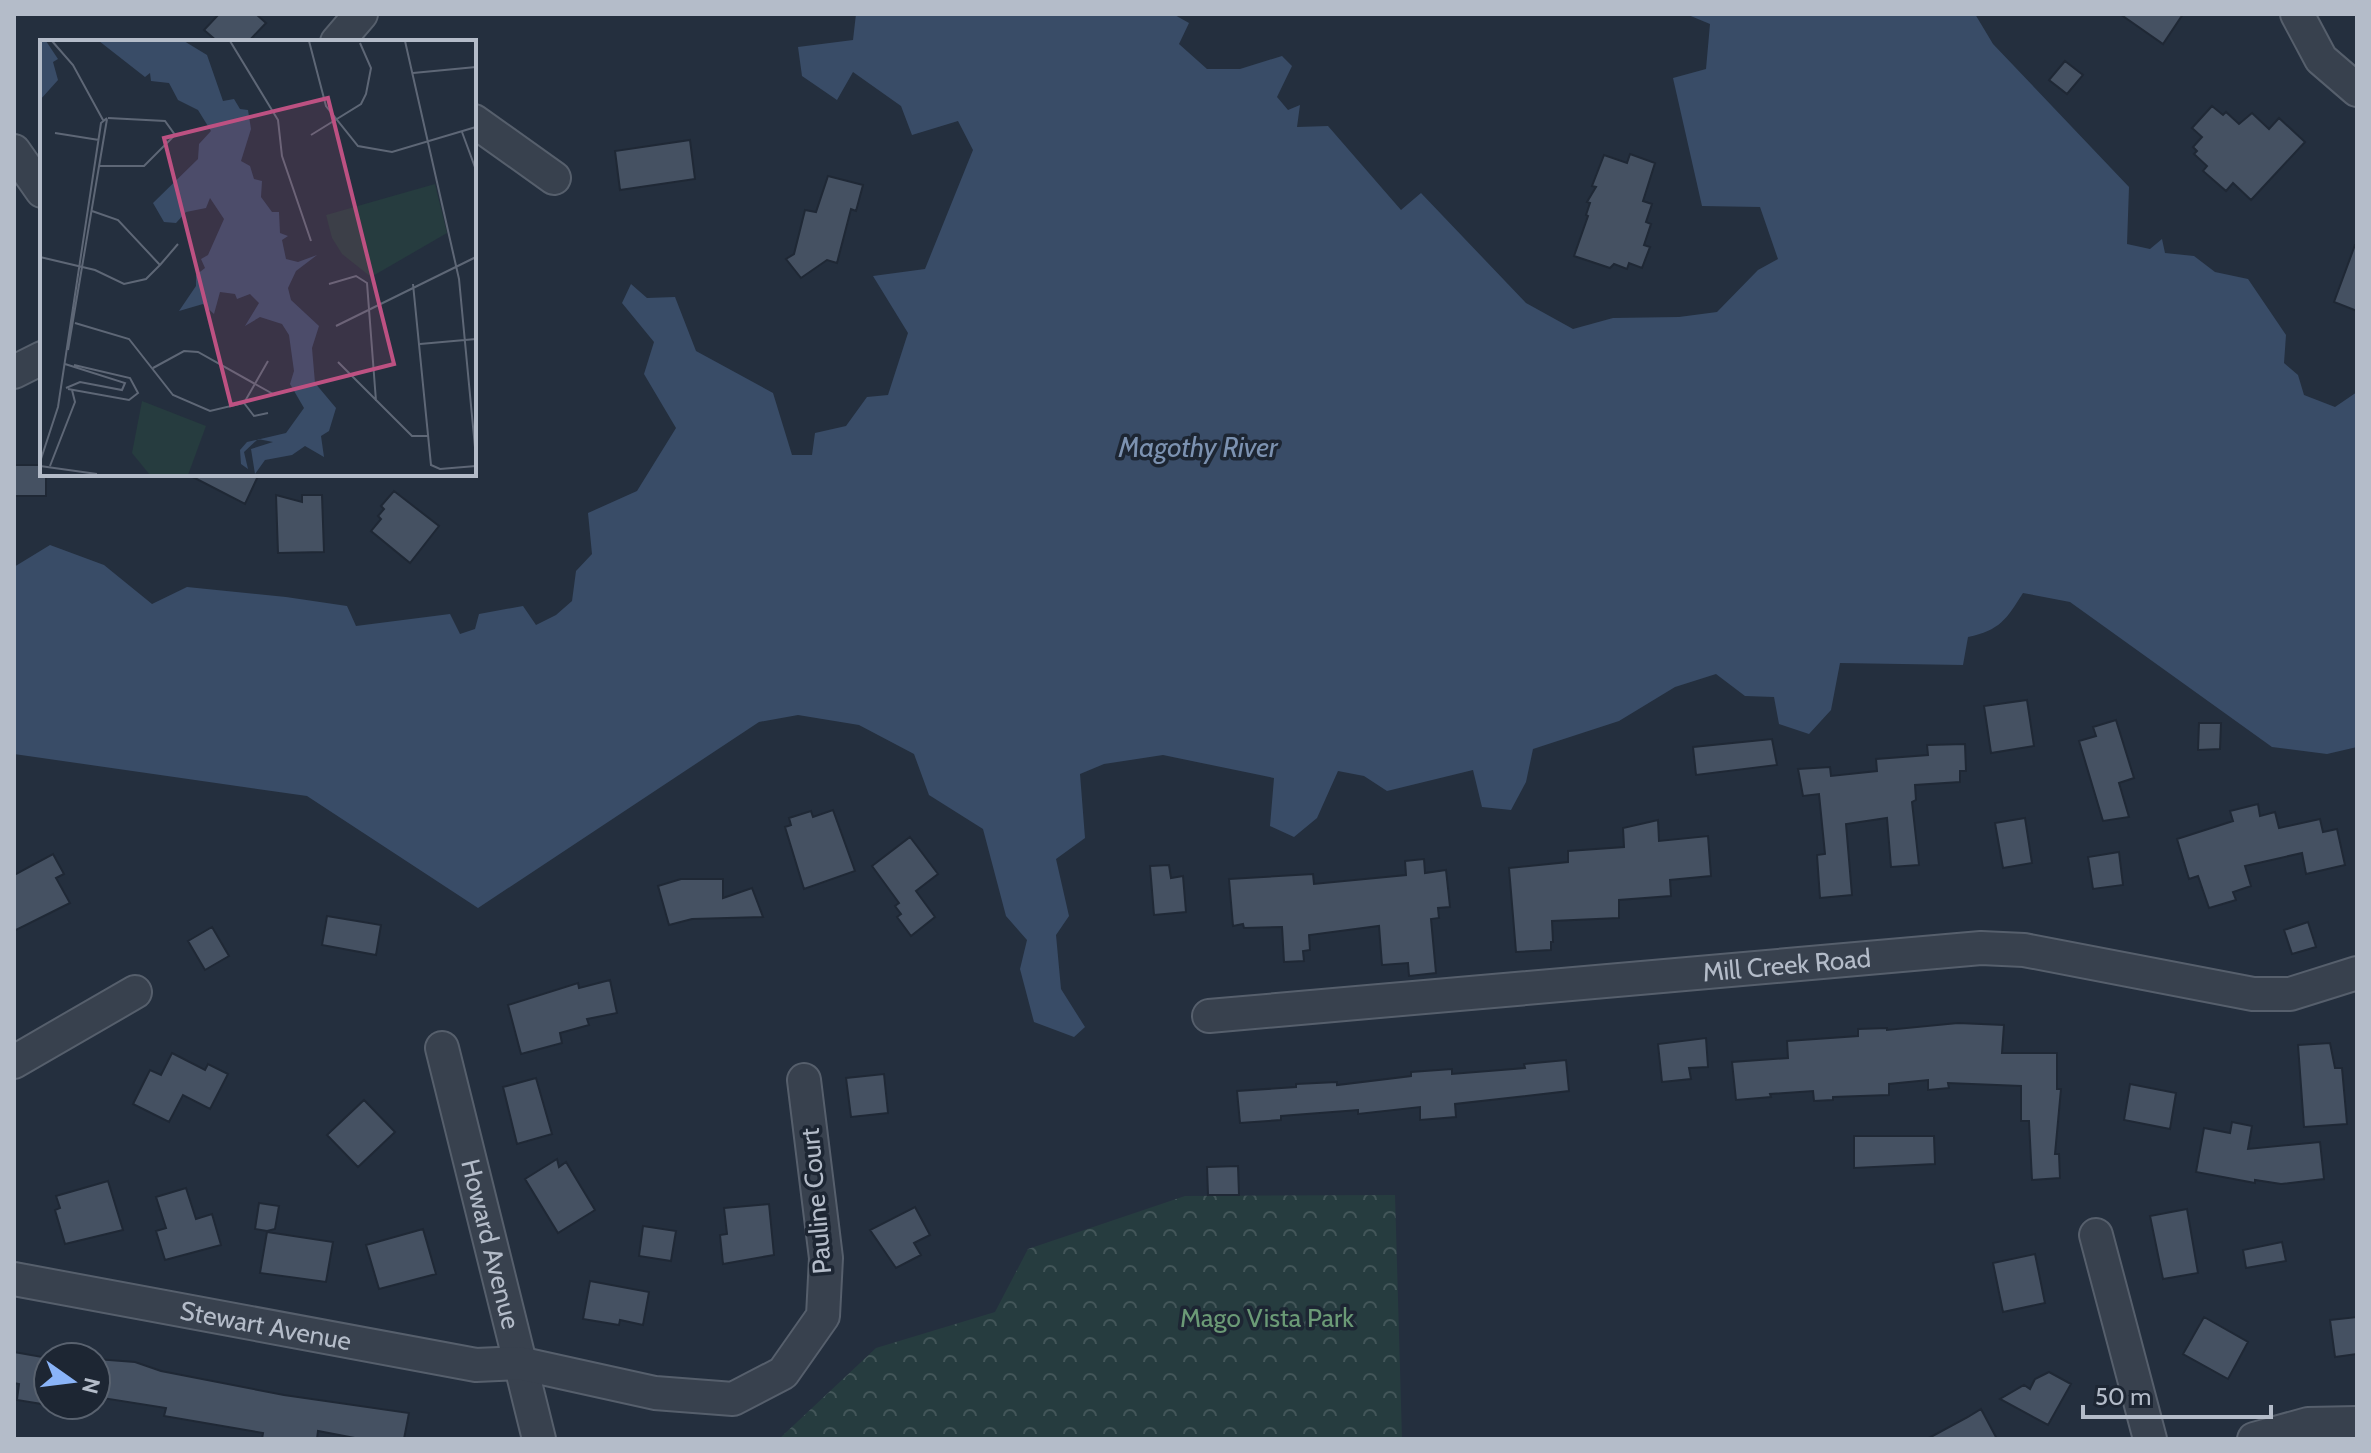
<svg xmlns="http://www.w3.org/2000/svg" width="2371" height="1453" font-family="Cabin,sans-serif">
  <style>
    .park { fill: url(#park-crowns) }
    .water { fill: #394c67 }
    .building { fill: #455162; stroke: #1f2835; stroke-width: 2 }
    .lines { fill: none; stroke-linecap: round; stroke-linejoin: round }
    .minor-casing { stroke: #565f6c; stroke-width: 36 }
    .minor { stroke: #38414e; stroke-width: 32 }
    .labels { text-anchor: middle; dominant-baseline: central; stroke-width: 7; stroke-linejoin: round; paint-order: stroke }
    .street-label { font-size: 26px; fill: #b4bcc9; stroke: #1d2633 }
    .park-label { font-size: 26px; fill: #6b9a76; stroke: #1d2633 }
    .water-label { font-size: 28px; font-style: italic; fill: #7c92b1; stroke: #1d2633 }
    .inset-road { fill: none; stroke: #5e6776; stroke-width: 2 }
    .view { fill: #bd5182; fill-opacity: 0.15; stroke: #bd5182; stroke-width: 4 }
    .inset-edge { fill: none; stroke: #b4bcc9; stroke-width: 4 }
  </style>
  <defs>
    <pattern id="park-crowns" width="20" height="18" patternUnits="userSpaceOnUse" patternTransform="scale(2)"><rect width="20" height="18" fill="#263c3f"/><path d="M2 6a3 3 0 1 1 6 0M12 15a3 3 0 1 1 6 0" fill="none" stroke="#435659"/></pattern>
  </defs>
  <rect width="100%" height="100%" fill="#242f3e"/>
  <!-- park -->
  <path class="park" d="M1395,1195L1402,1439H779L876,1348L995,1312L1028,1249L1185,1196Z"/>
  <!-- water -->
  <path class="water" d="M856,14H1173L1189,23L1179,44L1207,69H1240L1282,56L1292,66L1277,97L1288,110L1300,105L1297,127L1328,126L1401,210L1421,193L1526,303L1573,329L1613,318L1679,317L1717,312L1758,270L1778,259L1760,207L1702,206L1673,78L1706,69L1710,24L1686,14H1975L1993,44L2129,187L2127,244L2150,249L2162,239L2165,253L2194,256L2215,272L2248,279L2286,335L2284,363L2298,375L2304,395L2335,407L2357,392V747L2327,754L2272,747L2070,602L2023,593C2006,620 2000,630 1968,637L1963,665L1840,663L1831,710L1809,734L1779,724L1774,697L1745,696L1716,674L1675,687L1619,721L1533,749L1526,782L1511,810L1482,807L1473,770L1387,791L1364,776L1338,771L1317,818L1294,837L1270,826L1274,778L1163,755L1104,764L1080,774L1085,838L1056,859L1069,916L1056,935L1061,989L1085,1027L1074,1037L1034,1022L1020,969L1027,940L1006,916L983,829L929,795L914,754L859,725L798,715L759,722L478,908L307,796L14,754V567L50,545L104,565L152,604L187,587L286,597L347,606L356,626L450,614L460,634L475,629L479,614L523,606L536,625L556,615L572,601L576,571L592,554L588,513L637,491L676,428L644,374L654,342L622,303L631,284L647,298L675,297L696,351L773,393L792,455H812L815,433L846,426L867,397L888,395L908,333L873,276L925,269L973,150L958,121L912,135L901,106L853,72L837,100L802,76L798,47L853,40Z"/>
  <!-- building -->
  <path class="building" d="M219,14H256L266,23L248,42H218L204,30Z
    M2120,14H2183L2163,44Z
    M2065,61L2083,75L2067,94L2049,80Z
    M2212,106L2223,115L2226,112L2239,124L2252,113L2269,129L2279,118L2305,142L2251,200L2233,183L2226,191L2203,171L2207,166L2194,154L2197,151L2193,147L2202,137L2192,128Z
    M690,140L695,179L620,190L615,151Z
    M1630,154L1655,163L1643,201L1652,204L1646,222L1651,224L1644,245L1650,247L1642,268L1629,263L1627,269L1614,264L1610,268L1574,256L1588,216L1586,215L1590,203L1587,202L1596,187L1592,186L1604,155L1627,163Z
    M828,176L863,185L856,211L851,209L837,263L827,260L801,278L786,259L794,254L805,210L816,212Z
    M2355,245H2357V311L2334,302Z
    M14,465H42V474H46V496H14Z
    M187,474H259L245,504Z
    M394,491L439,526L410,563L371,531L381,519L378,516L384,509L381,506Z
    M276,495L302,502V495H322L324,552L278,553Z
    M2027,700L2034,746L1991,753L1984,706Z
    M2116,720L2134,778L2119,783L2129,817L2103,821L2079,741L2096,736L2093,727Z
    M2199,723H2221L2220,749L2198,750Z
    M1772,739L1777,765L1696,775L1693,747Z
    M1965,744L1966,771H1960V782L1915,785L1916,800L1912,802L1919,865L1891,867L1887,818L1846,824L1852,895L1820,898L1817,855L1825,854L1819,794L1803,796L1798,769L1830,767L1831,776L1877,771L1876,759L1928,755L1927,745Z
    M2258,804L2260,816L2275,812L2279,828L2320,819L2323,832L2337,829L2345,865L2306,874L2302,853L2245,866L2251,886L2233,892L2236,900L2209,908L2198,876L2189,879L2177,839L2233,821L2230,811Z
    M833,810L855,871L804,889L785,827L791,825L789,818L811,811L813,817Z
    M2025,818L2032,863L2003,868L1995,823Z
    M1658,820L1659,841L1708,836L1711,876L1670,880L1671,896L1619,900V918L1552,921L1553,942H1551V950L1516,952L1509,868L1568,862V851L1624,847L1623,828Z
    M910,837L938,874L916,891L935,917L911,936L897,917L901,914L895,906L899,903L872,866Z
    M2119,852L2123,885L2093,889L2088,857Z
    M53,854L64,874L56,878L70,903L14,931V875Z
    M1424,859L1425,873L1446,870L1450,907L1438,908L1439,918L1431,919L1436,973L1409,976L1408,963L1382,965L1379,926L1309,935L1310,950L1303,951L1304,961L1284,962L1282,927L1244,928L1243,924L1233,926L1229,879L1313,874L1314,884L1406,875L1405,861Z
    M1169,865L1171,878L1183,876L1186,912L1154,915L1150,866Z
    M681,879H723V898L752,888L763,917L692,919L669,925L658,886Z
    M327,916L381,925L376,955L322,945Z
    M2308,922L2316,947L2292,954L2284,930Z
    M212,927L229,956L205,970L188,941Z
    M610,980L617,1013L587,1019L589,1025L560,1033L562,1043L521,1054L508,1005L578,983L579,988Z
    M1958,1023L2004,1025L2002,1053H2057V1089H2061L2055,1154H2059L2060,1178L2032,1180L2029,1121H2021V1086L1948,1083L1949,1088L1928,1090V1080L1889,1084V1095L1833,1097V1100L1814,1101L1813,1091L1770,1094L1771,1097L1736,1100L1732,1062L1788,1058L1787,1041L1858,1036V1029L1887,1028V1030Z
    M1706,1038L1708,1067L1689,1068L1691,1079L1662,1082L1658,1044Z
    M2330,1043L2335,1068H2342L2347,1124L2304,1127L2298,1045Z
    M172,1053L205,1070L208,1064L228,1074L210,1109L183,1095L169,1122L133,1104L150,1070L161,1075Z
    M1566,1060L1569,1091L1455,1104L1456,1117L1420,1120V1107L1358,1114V1110L1281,1116V1120L1240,1123L1237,1091L1296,1087V1084L1337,1082V1085L1411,1076V1072L1452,1069V1074L1525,1068L1524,1064Z
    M884,1074L888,1113L851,1117L846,1078Z
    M536,1078L552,1134L517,1144L503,1087Z
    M2130,1084L2176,1093L2170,1129L2124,1120Z
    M364,1100L395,1132L358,1167L327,1135Z
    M2232,1122L2252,1126L2248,1149L2320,1142L2324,1179L2281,1184L2255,1180V1183L2196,1172L2204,1128L2230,1133Z
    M1854,1136H1934L1935,1164L1854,1168Z
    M557,1159L559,1167L566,1162L595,1210L558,1233L525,1179Z
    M1238,1166L1239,1195H1208L1207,1167Z
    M108,1181L123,1230L65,1244L55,1210L60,1208L56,1196Z
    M186,1188L196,1219L212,1214L221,1245L165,1260L156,1231L166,1228L156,1197Z
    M259,1203L279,1206L275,1229L267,1231L255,1229Z
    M769,1204L774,1255L723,1264L720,1235L727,1234L724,1208Z
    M915,1207L930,1235L914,1243L921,1255L896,1268L870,1230Z
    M2187,1209L2198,1273L2163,1279L2150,1216Z
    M643,1226L676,1231L671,1261L639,1256Z
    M423,1229L436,1274L379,1289L366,1245Z
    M267,1232L333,1242L326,1282L260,1273Z
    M2282,1242L2286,1261L2246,1268L2243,1250Z
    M2035,1254L2045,1303L2003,1312L1993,1263Z
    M590,1281L649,1292L643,1325L620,1320L619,1325L583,1319Z
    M2204,1317L2248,1342L2228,1379L2183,1354Z
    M2357,1317V1354L2335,1357L2330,1320Z
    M14,1352L48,1358V1405L17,1400L19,1384L14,1383Z
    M96,1359L135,1362L161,1371L284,1395L409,1413L404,1439H360L318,1431L317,1439H262L263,1433L164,1416L166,1408L96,1397Z
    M2049,1372L2071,1384L2048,1425L2000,1399L2024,1385L2030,1389L2035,1379Z
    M1981,1409L1997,1439H1927L1968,1417Z"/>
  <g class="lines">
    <defs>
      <g id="minor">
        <path d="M2297,14L2321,59L2357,90"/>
        <path d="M337,42L361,14"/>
        <path d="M474,121L554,178"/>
        <path d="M14,151L42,191"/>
        <path d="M14,372L42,358"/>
        <path id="s1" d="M1209,1016L1981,948L2024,950L2253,994H2290L2357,973"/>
        <path id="s2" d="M442,1048L539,1439"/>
        <path d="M14,1062L135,992"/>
        <path d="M2096,1235L2150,1439"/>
        <path id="s3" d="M14,1279L476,1365L519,1363L655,1393L733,1399L783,1373L823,1316L826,1258L804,1080"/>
        <path d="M2254,1439L2308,1424L2357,1423"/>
      </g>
    </defs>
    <!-- minor casing -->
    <use href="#minor" class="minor-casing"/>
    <!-- minor -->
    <use href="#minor" class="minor"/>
  </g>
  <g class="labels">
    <!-- street labels -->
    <g class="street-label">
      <text stroke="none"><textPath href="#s1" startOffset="580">Mill Creek Road</textPath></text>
      <text transform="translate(816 1201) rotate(-95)">Pauline Court</text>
      <text stroke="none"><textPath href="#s2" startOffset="202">Howard Avenue</textPath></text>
      <text stroke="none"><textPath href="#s3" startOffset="256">Stewart Avenue</textPath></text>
    </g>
    <!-- park labels -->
    <g class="park-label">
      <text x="1267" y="1318">Mago Vista Park</text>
    </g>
    <!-- water labels -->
    <g class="water-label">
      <text x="1198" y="447">Magothy River</text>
    </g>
  </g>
  <!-- overview -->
  <g transform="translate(40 40)">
    <rect width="436" height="436" fill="#242f3e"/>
    <path d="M395,144L407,193L331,237L302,214L292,198L286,175Z" fill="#263c3f"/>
    <path d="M102,361L166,386L148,435H110L92,413Z" fill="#263c3f"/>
    <path d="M0,1H6L18,19L13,22L18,40L0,60ZM59,1H144L167,15L183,61L194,59L200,69L208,70L211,89L201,121L210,126L214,139L222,141L221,157L232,172H239L240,193L248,196L242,200L246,219L258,222L277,215L256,231L248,248L251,260L279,286L272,308L275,343L296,368L289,391L281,396L284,417L265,406L252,415L225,420L215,434L211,409L233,402L218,399L204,412L208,429L201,424L200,410L207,402L246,393L264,368L250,344L254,331L249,295L242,284L220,277L205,286L219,263L210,254L197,259L195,254L180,252L174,274L163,264L139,271L156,246V235L165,228L161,219L168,215L184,179L170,158L166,168L146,172L136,183L124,182L113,163L158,119L159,104L171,91L158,70L138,60L129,43L111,41L110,33L105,37Z" fill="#394c67"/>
    <path class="inset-road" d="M12,1L33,25L63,80M190,1L238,80L242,116L271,201M269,1L286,66L318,106L352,112L436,87M365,1L419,239L436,418M373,33L436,27M422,92L436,130M15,93L59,100M271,95L321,64L326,54L331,28L320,3M60,126H104L135,95L125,81L68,78M0,217L55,230L84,244L106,239L120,225L78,180L52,171M120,225L138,204M289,244L316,236L327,243L336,361M373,244L391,425L400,429L436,426M35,283L89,299L133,355L170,371L204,363L228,321M296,286L436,217M380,304L436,299M28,310L67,79M298,322L372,396H388M25,324L85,343L82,350L40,342L26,348M113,328L144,311L158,312L233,354M28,349L89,360L98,353L90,338L34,325M204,363L214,376L228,373M0,422L18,367L61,83L67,78M0,426L57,434M10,426L35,362L32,350"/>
    <path class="view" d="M288,58L354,324L191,365L124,98Z"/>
    <rect width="436" height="436" class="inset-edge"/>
  </g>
  <!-- border -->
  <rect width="2371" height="1453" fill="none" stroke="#b4bcc9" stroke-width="32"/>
  <!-- north arrow -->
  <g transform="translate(72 1381) rotate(104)"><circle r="38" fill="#1d2633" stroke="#59626f" stroke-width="2"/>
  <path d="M0-6L14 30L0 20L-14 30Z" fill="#8ab4f8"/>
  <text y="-12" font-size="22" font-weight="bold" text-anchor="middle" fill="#b4bcc9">N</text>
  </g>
  <!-- scale -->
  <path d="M2083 1405v12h188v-12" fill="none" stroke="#b4bcc9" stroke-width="4"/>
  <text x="2095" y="1405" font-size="24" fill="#b4bcc9" stroke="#1d2633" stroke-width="6" paint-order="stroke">50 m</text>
</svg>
